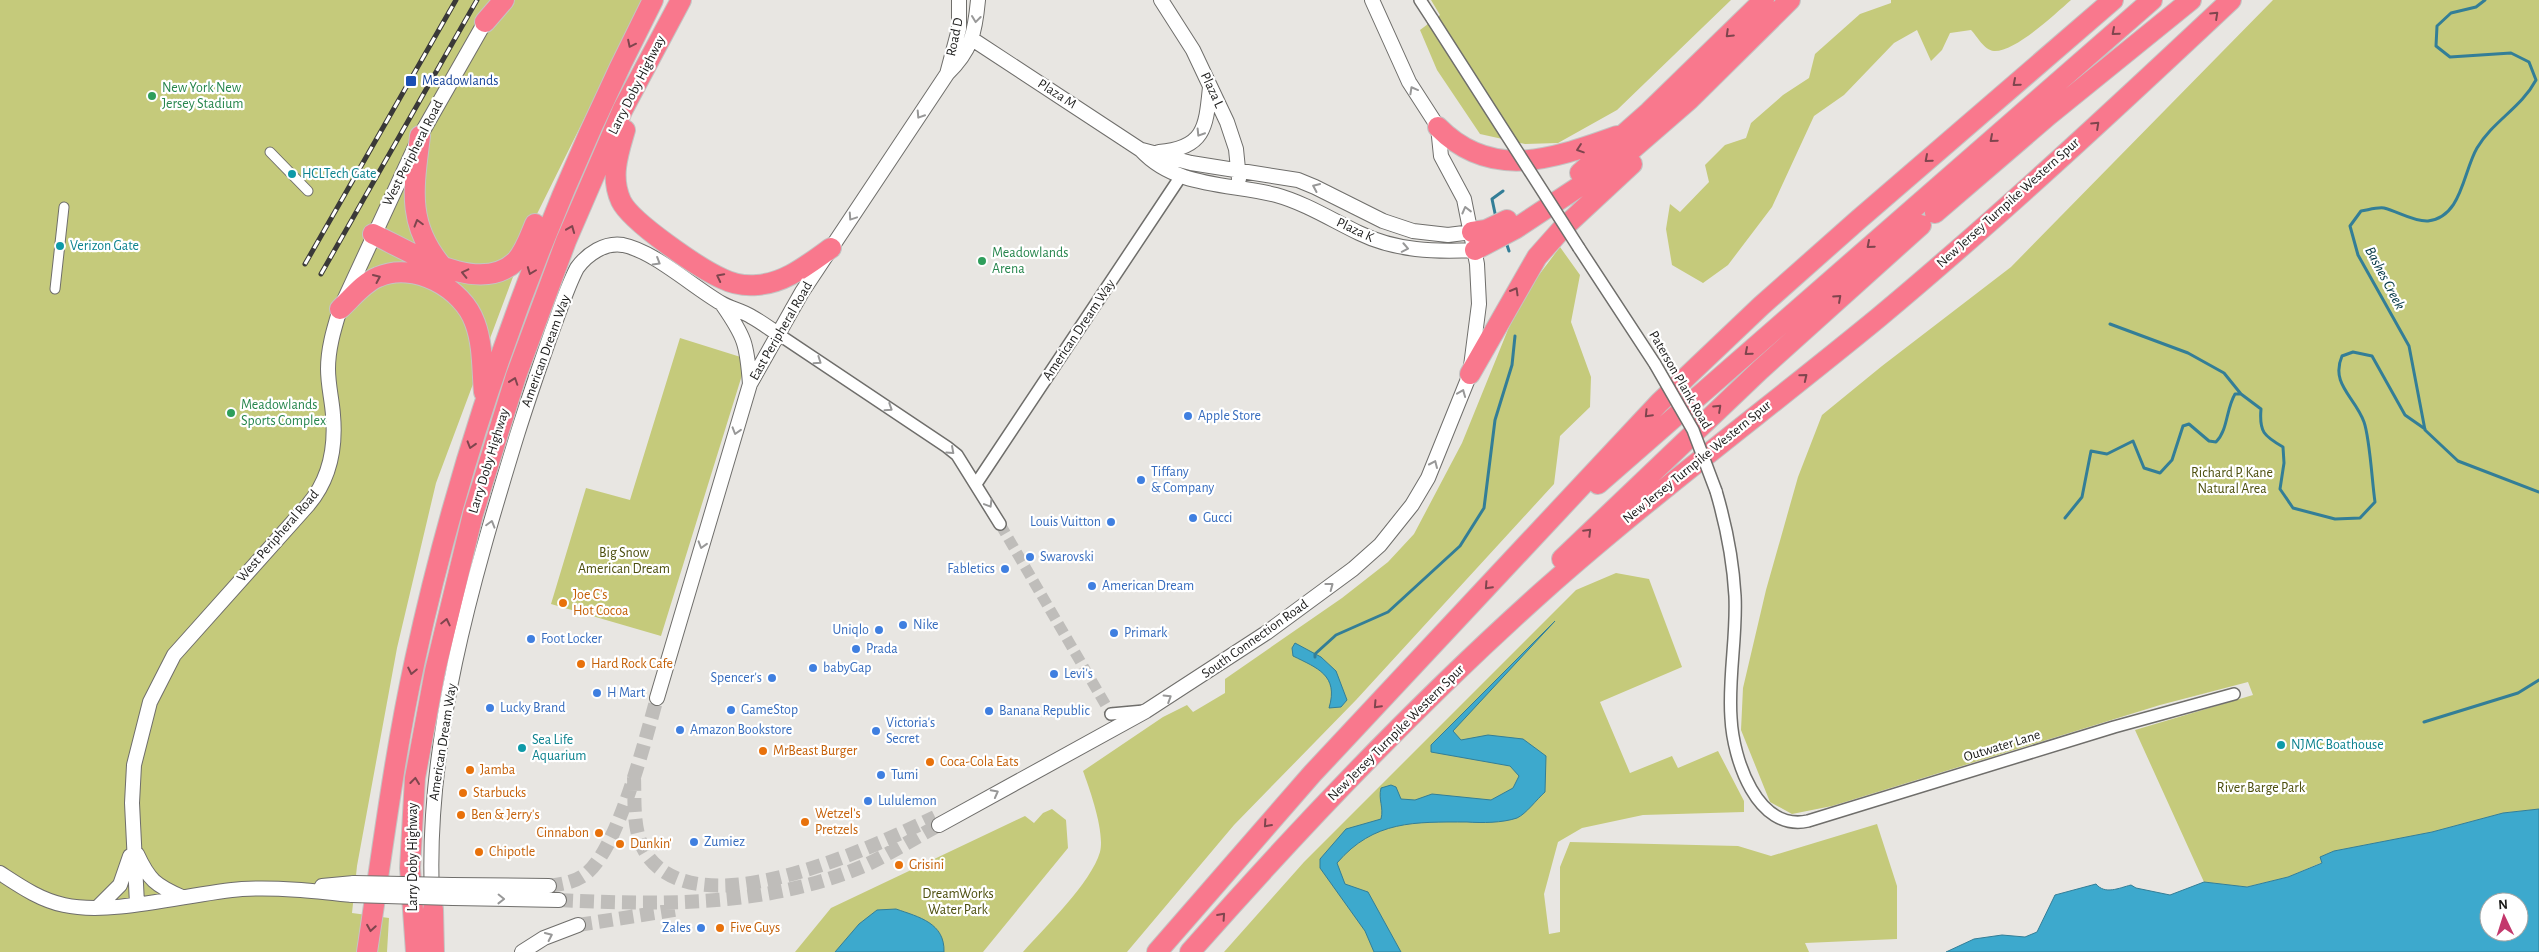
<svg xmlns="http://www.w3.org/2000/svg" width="2539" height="952" font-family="'Alegreya Sans',sans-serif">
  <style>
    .green { fill: #c5ca7b }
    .water { fill: #3da9cd; stroke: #337e97; fill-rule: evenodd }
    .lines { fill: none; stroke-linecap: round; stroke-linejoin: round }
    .stream { stroke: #337e97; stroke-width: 3 }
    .minor-tunnel { stroke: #bfbdba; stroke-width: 11; stroke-dasharray: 11 5.5; stroke-linecap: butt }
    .tertiary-tunnel { stroke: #bfbdba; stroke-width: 14; stroke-dasharray: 14 7; stroke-linecap: butt }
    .pedestrian-casing { stroke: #6f6e6b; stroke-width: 11 }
    .minor-casing { stroke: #6f6e6b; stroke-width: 14 }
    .tertiary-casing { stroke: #6f6e6b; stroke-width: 16 }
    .motorway-casing { stroke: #c4c4c3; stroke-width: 22 }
    .pedestrian { stroke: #fff; stroke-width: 9 }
    .minor { stroke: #fff; stroke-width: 11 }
    .tertiary { stroke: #fff; stroke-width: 14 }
    .motorway { stroke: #f9788d; stroke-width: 20 }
    .rail-casing { stroke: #3a3938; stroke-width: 5 }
    .rail { stroke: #fff; stroke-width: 3; stroke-dasharray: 9; stroke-linecap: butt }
    .minor-bridge-casing { stroke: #6f6e6b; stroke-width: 14; stroke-linecap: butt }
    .tertiary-bridge-casing { stroke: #6f6e6b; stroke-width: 16; stroke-linecap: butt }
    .minor-bridge { stroke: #fff; stroke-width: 11 }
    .tertiary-bridge { stroke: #fff; stroke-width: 14 }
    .oneway { stroke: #7f454e }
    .oneway2 { stroke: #989898 }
    .transit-dot { fill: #1a4fb4; stroke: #fff; stroke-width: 2 }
    .leisure-dot { fill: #2e9e5b; stroke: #fff; stroke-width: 2 }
    .culture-dot { fill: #0f9aa8; stroke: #fff; stroke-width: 2 }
    .shop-dot { fill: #3f7fe0; stroke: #fff; stroke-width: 2 }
    .food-dot { fill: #e8710a; stroke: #fff; stroke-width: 2 }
    .labels { text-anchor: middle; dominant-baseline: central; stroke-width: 4.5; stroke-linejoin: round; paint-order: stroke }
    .street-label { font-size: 14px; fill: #1b1b1a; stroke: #fff }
    .transit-label { font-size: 14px; fill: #164399; stroke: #fff; text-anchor: start }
    .leisure-label { font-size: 14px; fill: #27864d; stroke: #fff; text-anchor: start }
    .culture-label { font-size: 14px; fill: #0d838f; stroke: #fff; text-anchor: start }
    .shop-label { font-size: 14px; fill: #366cbe; stroke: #fff; text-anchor: start }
    .park-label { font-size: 14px; fill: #4c4e0d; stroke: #fff }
    .food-label { font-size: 14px; fill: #c56008; stroke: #fff; text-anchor: start }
    .water-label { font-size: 15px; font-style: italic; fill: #013443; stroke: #fff }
  </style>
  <rect width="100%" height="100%" fill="#e8e6e2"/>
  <!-- green -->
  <path class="green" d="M0,0H643L535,218L436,483L397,648L357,866L352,913L389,918L387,952H0Z
    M1431,0H1731L1617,110L1558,143L1525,144L1480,134L1437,70L1420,30L1440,15Z
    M1891,0H2071C2055,14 2015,52 1994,51C1984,50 1977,36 1971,30L1950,33L1942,50L1931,61L1917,30L1894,43L1844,95L1814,116L1772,207L1728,265L1703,283L1672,265L1666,229L1670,204L1680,212L1709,182L1705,165L1725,145L1746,138L1751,123L1783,95L1809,78L1815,54L1860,14L1891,3Z
    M2273,0H2539V809L2503,813L2432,832L2334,851L2321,857L2323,862L2288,877L2246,887L2204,882L2135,730L2253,695L2248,682L2160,705L1832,806L1792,814L1770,802L1741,730L1743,688L1766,590L1798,477L1822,415L1882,366L2011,267Z
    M1560,247L1580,275L1571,322L1591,377L1590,407L1560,436L1554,484L1356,700L1234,825L1127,952H1023C1045,927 1091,883 1100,852C1105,832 1090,790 1083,771L1163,717L1187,705L1193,712L1225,693V679L1342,598L1388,562L1414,534L1462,443L1520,300Z
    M680,338L747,359L661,636L551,604L586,488L630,500Z
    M1616,573L1649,579L1682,667L1600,702L1630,773L1672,756L1678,768L1718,751L1744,801V812L1643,815L1582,828L1558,842L1544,894L1549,934L1560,932V867L1570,842L1738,846L1771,856L1877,824L1897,886V939L1805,943L1809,952H1224L1304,862L1576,590Z
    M1052,809L1066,820L1068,848L983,952H795L831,908L1025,816L1034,823L1043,813Z"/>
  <!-- water -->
  <path class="water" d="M1555,621L1453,731L1461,740L1488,735L1523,739L1546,756L1545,792C1537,799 1526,814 1517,818C1502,823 1482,823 1467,822C1415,822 1374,820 1337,863L1345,884L1368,892L1401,952H1374L1365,931L1320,868V859L1346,829L1381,819C1384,807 1378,800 1381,788L1391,785L1396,787L1401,799L1415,800L1432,794L1491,800L1513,788L1519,776L1510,766L1431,752V745Z
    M1295,643L1321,657L1336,671L1347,700L1341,707L1329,708C1339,675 1317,668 1293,656L1292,648Z
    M2539,809V952H1946L1974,939L2002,935L2025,937L2037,932L2055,895L2096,884C2105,895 2119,888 2131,885L2136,888L2170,895L2204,882L2247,887L2288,877L2322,863L2320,857L2334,851L2432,832L2503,813ZM2489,902H2519V932H2489Z
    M896,909C919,917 945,923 944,952H835L859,924L877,910Z"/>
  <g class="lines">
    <!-- stream -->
    <path class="stream" d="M2485,0L2476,7L2451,13L2437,26L2436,46L2450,57L2511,53L2529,62L2536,80C2521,108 2493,121 2477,148C2463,172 2462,217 2428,221C2414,222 2397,211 2384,208C2377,207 2368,210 2361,211L2350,226L2358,255L2409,346L2425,430L2458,461L2539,492
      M1496,218L1492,199L1503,191
      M1506,242L1509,251
      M2110,324L2188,353L2224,373L2241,394L2261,409C2259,432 2264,436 2283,447L2284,463L2280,489L2293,508L2335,519L2360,518L2375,502C2372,482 2370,439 2364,422C2355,397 2330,384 2342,356L2353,352L2372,356L2405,415L2425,429
      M2065,518L2082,497L2091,451L2107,454L2133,441L2144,468L2160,473L2172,460L2183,426L2189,424L2209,441L2216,442C2228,430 2226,409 2235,394H2241
      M1315,657V654L1336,635L1388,612L1460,546L1484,508L1495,420L1512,365L1515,336
      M2424,722L2518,693L2539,680"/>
    <!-- minor-tunnel -->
    <path class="minor-tunnel" d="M1000,524L1111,714"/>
    <!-- tertiary-tunnel -->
    <path class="tertiary-tunnel" d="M634,777C635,803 632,833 647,855C699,930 873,847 935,817
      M549,886C563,884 577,882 588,872C619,845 645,740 657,698
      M559,900C663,905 769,907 866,865C891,853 915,838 939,825
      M578,925L681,909"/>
    <defs>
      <path id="pedestrian" d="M270,152L308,191
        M55,289L64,207"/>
      <path id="minor" d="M1420,0L1433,20
        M1579,248L1655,364
        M778,334L947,447L957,455L1000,524
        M976,484L1181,176
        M1716,491C1726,525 1733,560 1735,596C1737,637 1728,678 1731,718C1733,759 1757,832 1808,821L2114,727L2234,694
        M1111,714L1144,711"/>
      <path id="tertiary" d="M1161,0L1193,50L1227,122L1236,149L1239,179
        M972,39L1141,150C1176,188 1230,183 1276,195C1305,203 1332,220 1359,233C1396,251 1435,252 1475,250
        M947,74L959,29V0
        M1142,150L1191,163L1298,180L1315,187L1383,221L1413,231L1448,235L1472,232
        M1159,152C1205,148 1206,127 1210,87
        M722,304C745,337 747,344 750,384
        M657,698L750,384L802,292L947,74C971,51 975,33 978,0
        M939,825L1146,711L1266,633L1353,569L1380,545L1412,505L1428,478L1470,374L1479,304L1477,264L1464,199L1441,156L1438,127L1409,82L1372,0
        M137,854C149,880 155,885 182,897
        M0,873C20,886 40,900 64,905C113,916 190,893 242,889C279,887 315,891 352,895
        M452,885L549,886
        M322,886L354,883
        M432,896C425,741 472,582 517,435C528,400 540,365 552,331C560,310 567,287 577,268C587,254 605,242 623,245C654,251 693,287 721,303C731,309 743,311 752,317C761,322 769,328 778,334
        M453,898L559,900
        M137,904L132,803L134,765L150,702L174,655L308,505C330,479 336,449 333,415C332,400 328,385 328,369C328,348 334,329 340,309L420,136L489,15
        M97,908L120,885L130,856
        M522,952L544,938L578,925"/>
      <path id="motorway" d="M485,22L504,0
        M1438,127C1492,182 1555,158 1617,136
        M625,130C618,154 610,177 621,201C631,222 700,269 723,279C733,284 745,286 757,285C786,283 808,264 831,248
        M420,136C414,186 406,223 441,265
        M1580,173L1649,112L1764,0
        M1935,213L2049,115L2191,0
        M1472,232L1486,230L1507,220
        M373,234C410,251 479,297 516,261C525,251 530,236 535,224
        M1475,250L1515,229L1621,159L1689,100L1790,0
        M340,309C352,298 363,283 378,277C414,261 463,288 475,323C483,344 482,370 484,392
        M1470,374L1537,257L1561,230L1632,164
        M1598,484L2152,0
        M1562,559L1760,370L1921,225
        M433,909L434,952
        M367,952C382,854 394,756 415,660C465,429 546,210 653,0
        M416,952L410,868L415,778L435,671L473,514L516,376L566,241L623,109L681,0
        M1157,952L1312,774L1659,403L1761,306L1858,220L2113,0
        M1190,952C1301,826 1417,704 1542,592C1650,496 1766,410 1878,318C1999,217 2116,108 2231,0"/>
    </defs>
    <!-- pedestrian casing -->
    <use href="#pedestrian" class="pedestrian-casing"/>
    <!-- minor casing -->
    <use href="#minor" class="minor-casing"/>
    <!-- tertiary casing -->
    <use href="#tertiary" class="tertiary-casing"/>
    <!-- motorway casing -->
    <use href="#motorway" class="motorway-casing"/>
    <!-- pedestrian -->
    <use href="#pedestrian" class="pedestrian"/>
    <!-- minor -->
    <use href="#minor" class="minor"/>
    <!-- tertiary -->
    <use href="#tertiary" class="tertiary"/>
    <!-- motorway -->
    <use href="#motorway" class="motorway"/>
    <defs>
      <path id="rail" d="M305,264L456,0
        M321,274L477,0"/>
    </defs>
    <!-- rail casing -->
    <use href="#rail" class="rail-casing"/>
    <!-- rail -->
    <use href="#rail" class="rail"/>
    <defs>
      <path id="minor-bridge" d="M1433,20L1579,248
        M1655,364L1693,430L1716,491"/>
      <path id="tertiary-bridge" d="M354,883L452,885
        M352,895L453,898"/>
    </defs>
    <!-- minor-bridge casing -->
    <use href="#minor-bridge" class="minor-bridge-casing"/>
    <!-- tertiary-bridge casing -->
    <use href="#tertiary-bridge" class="tertiary-bridge-casing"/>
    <!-- minor-bridge -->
    <use href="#minor-bridge" class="minor-bridge"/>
    <!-- tertiary-bridge -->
    <use href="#tertiary-bridge" class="tertiary-bridge"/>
  </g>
  <!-- one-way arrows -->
  <defs><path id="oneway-chevron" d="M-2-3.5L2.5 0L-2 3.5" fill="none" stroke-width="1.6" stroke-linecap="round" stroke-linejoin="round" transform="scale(1.25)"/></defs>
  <g class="oneway">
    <use href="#oneway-chevron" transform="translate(2215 15) rotate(-43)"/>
    <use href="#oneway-chevron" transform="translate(2115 32) rotate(139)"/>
    <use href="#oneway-chevron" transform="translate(1729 34) rotate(136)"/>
    <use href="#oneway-chevron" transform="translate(631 44) rotate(116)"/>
    <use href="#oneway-chevron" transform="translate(2016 83) rotate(139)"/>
    <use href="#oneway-chevron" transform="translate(2096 125) rotate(-43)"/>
    <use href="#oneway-chevron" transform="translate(1993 139) rotate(139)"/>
    <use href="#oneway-chevron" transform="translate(1580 149) rotate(161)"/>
    <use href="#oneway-chevron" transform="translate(1928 159) rotate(139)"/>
    <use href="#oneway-chevron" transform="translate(418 223) rotate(-106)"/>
    <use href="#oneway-chevron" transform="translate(571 229) rotate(-68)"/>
    <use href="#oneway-chevron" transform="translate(1870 245) rotate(139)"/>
    <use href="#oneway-chevron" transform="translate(531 271) rotate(111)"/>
    <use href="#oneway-chevron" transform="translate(465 273) rotate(-167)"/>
    <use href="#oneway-chevron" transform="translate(720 277) rotate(-153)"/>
    <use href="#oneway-chevron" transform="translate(377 278) rotate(-24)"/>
    <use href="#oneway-chevron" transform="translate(1515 291) rotate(-60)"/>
    <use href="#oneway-chevron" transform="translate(1838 298) rotate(-42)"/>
    <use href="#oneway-chevron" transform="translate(1748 352) rotate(139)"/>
    <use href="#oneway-chevron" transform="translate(1804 377) rotate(-39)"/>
    <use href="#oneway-chevron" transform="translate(514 381) rotate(-71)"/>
    <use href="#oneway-chevron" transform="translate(1718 408) rotate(-43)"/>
    <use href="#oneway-chevron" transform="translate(1648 414) rotate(134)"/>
    <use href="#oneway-chevron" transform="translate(471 445) rotate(107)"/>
    <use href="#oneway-chevron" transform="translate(1588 532) rotate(-45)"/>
    <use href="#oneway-chevron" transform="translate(1488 586) rotate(133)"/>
    <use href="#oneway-chevron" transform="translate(446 622) rotate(-77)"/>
    <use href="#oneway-chevron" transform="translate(412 671) rotate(102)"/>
    <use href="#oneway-chevron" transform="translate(1377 705) rotate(133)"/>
    <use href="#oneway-chevron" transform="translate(415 781) rotate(-83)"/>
    <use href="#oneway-chevron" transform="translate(1267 824) rotate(132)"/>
    <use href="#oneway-chevron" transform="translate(1222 916) rotate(-48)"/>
    <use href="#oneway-chevron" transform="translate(371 928) rotate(99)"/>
  </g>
  <g class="oneway2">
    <use href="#oneway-chevron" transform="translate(976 19) rotate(97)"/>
    <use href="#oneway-chevron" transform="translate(1413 90) rotate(-119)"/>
    <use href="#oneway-chevron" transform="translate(920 115) rotate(123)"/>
    <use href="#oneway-chevron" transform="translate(1200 133) rotate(122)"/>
    <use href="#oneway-chevron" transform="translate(1316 187) rotate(-156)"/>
    <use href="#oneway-chevron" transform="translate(1466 210) rotate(-104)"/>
    <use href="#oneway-chevron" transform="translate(852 217) rotate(124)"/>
    <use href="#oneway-chevron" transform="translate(1405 248) rotate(11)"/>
    <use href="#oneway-chevron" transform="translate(657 262) rotate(31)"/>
    <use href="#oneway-chevron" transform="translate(818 361) rotate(34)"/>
    <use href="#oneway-chevron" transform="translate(1462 393) rotate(-68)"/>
    <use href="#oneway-chevron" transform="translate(889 408) rotate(33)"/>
    <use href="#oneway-chevron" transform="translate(736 431) rotate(107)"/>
    <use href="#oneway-chevron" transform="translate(951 451) rotate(42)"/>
    <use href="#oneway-chevron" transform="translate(1434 464) rotate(-66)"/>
    <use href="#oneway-chevron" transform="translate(989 504) rotate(59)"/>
    <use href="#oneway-chevron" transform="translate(491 524) rotate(-74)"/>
    <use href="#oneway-chevron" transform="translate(702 545) rotate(107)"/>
    <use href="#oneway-chevron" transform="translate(1330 586) rotate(-37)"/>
    <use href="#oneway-chevron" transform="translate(1168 698) rotate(-32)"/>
    <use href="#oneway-chevron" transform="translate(995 793) rotate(-28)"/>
    <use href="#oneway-chevron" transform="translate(501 899) rotate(1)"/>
    <use href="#oneway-chevron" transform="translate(549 936) rotate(-25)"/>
  </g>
  <!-- markers -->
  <rect class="transit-dot" x="405" y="75" width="12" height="12" rx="2.5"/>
  <g class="leisure-dot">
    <circle cx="152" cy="96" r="5"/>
    <circle cx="982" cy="261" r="5"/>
    <circle cx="231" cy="413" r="5"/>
  </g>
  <g class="culture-dot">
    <circle cx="292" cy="174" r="5"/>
    <circle cx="60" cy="246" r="5"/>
    <circle cx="2281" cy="745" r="5"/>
    <circle cx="522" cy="748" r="5"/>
  </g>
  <g class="shop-dot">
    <circle cx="1188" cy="416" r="5"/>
    <circle cx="1141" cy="480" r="5"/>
    <circle cx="1193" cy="518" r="5"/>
    <circle cx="1111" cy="522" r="5"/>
    <circle cx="1030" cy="557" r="5"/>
    <circle cx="1005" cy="569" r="5"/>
    <circle cx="1092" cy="586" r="5"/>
    <circle cx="903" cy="625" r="5"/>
    <circle cx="879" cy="630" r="5"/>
    <circle cx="1114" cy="633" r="5"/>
    <circle cx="531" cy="639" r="5"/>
    <circle cx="856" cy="649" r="5"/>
    <circle cx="813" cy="668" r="5"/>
    <circle cx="1054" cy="674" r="5"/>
    <circle cx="772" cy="678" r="5"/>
    <circle cx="597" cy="693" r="5"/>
    <circle cx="490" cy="708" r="5"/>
    <circle cx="731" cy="710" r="5"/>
    <circle cx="989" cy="711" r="5"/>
    <circle cx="680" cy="730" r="5"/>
    <circle cx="876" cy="731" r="5"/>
    <circle cx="881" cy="775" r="5"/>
    <circle cx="868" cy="801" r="5"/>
    <circle cx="694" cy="842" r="5"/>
    <circle cx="701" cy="928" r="5"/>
  </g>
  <g class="food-dot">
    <circle cx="563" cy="603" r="5"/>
    <circle cx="581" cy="664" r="5"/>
    <circle cx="763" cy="751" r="5"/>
    <circle cx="930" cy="762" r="5"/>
    <circle cx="470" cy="770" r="5"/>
    <circle cx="463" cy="793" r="5"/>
    <circle cx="461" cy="815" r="5"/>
    <circle cx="805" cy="822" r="5"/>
    <circle cx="599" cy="833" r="5"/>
    <circle cx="620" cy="844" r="5"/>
    <circle cx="479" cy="852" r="5"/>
    <circle cx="899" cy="865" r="5"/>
    <circle cx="720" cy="928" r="5"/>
  </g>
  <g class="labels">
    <!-- street labels -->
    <g class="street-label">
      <text transform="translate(955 37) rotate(-78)">Road D</text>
      <text transform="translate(637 85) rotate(-63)">Larry Doby Highway</text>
      <text transform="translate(1212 90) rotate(65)">Plaza L</text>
      <text transform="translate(1057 94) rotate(33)">Plaza M</text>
      <text transform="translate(413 153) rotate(-63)">West Peripheral Road</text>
      <text transform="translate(2008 203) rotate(-42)">New Jersey Turnpike Western Spur</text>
      <text transform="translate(1355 230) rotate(25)">Plaza K</text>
      <text transform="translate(1079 330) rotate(-56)">American Dream Way</text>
      <text transform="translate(781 331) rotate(-60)">East Peripheral Road</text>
      <text transform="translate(546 351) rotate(-70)">American Dream Way</text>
      <text transform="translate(1680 380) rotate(60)">Paterson Plank Road</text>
      <text transform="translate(489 461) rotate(-73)">Larry Doby Highway</text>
      <text transform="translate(1697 462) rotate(-39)">New Jersey Turnpike Western Spur</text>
      <text transform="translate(278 536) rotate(-49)">West Peripheral Road</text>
      <text transform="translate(1255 639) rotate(-35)">South Connection Road</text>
      <text transform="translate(1396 733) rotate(-45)">New Jersey Turnpike Western Spur</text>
      <text transform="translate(443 742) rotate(-81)">American Dream Way</text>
      <text transform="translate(2002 746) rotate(-17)">Outwater Lane</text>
      <text transform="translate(413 857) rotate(-90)">Larry Doby Highway</text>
    </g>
    <!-- transit labels -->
    <g class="transit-label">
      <text x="422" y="81">Meadowlands</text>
    </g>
    <!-- leisure labels -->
    <g class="leisure-label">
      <text x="162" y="88">New York New<tspan x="162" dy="16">Jersey Stadium</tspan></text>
      <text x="992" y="253">Meadowlands<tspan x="992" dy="16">Arena</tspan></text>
      <text x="241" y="405">Meadowlands<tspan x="241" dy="16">Sports Complex</tspan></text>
    </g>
    <!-- culture labels -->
    <g class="culture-label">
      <text x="302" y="174">HCLTech Gate</text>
      <text x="70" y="246">Verizon Gate</text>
      <text x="532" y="740">Sea Life<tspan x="532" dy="16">Aquarium</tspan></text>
      <text x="2291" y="745">NJMC Boathouse</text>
    </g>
    <!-- shop labels -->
    <g class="shop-label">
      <text x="1198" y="416">Apple Store</text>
      <text x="1151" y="472">Tiffany<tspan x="1151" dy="16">&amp; Company</tspan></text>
      <text x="1203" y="518">Gucci</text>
      <text x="1101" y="522" text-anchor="end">Louis Vuitton</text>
      <text x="1040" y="557">Swarovski</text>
      <text x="995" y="569" text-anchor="end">Fabletics</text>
      <text x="1102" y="586">American Dream</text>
      <text x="913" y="625">Nike</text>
      <text x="869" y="630" text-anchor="end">Uniqlo</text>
      <text x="1124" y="633">Primark</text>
      <text x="541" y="639">Foot Locker</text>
      <text x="866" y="649">Prada</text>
      <text x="823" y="668">babyGap</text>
      <text x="1064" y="674">Levi's</text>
      <text x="762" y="678" text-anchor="end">Spencer's</text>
      <text x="607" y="693">H Mart</text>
      <text x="500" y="708">Lucky Brand</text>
      <text x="741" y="710">GameStop</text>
      <text x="999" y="711">Banana Republic</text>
      <text x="886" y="723">Victoria's<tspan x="886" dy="16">Secret</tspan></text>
      <text x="690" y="730">Amazon Bookstore</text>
      <text x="891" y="775">Tumi</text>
      <text x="878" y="801">Lululemon</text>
      <text x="704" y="842">Zumiez</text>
      <text x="691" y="928" text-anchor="end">Zales</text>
    </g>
    <!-- park labels -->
    <g class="park-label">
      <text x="2232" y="473">Richard P. Kane<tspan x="2232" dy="16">Natural Area</tspan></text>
      <text x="624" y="553">Big Snow<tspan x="624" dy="16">American Dream</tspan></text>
      <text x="2261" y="788">River Barge Park</text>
      <text x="958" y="894">DreamWorks<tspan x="958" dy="16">Water Park</tspan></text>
    </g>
    <!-- food labels -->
    <g class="food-label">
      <text x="573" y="595">Joe C's<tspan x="573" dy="16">Hot Cocoa</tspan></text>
      <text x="591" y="664">Hard Rock Cafe</text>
      <text x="773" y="751">MrBeast Burger</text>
      <text x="940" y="762">Coca-Cola Eats</text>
      <text x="480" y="770">Jamba</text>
      <text x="473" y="793">Starbucks</text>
      <text x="815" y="814">Wetzel's<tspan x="815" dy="16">Pretzels</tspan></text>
      <text x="471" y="815">Ben &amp; Jerry's</text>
      <text x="589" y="833" text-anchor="end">Cinnabon</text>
      <text x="630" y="844">Dunkin'</text>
      <text x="489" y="852">Chipotle</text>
      <text x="909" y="865">Grisini</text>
      <text x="730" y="928">Five Guys</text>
    </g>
    <!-- water labels -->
    <g class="water-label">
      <text transform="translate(2385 278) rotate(62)">Bashes Creek</text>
    </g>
  </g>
  <!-- north arrow -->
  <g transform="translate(2504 917) rotate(356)"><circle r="24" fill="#ffffff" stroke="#a4a4a3"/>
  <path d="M0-4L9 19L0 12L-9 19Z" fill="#c3386c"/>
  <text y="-8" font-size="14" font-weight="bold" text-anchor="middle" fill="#1b1b1a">N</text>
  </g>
</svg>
